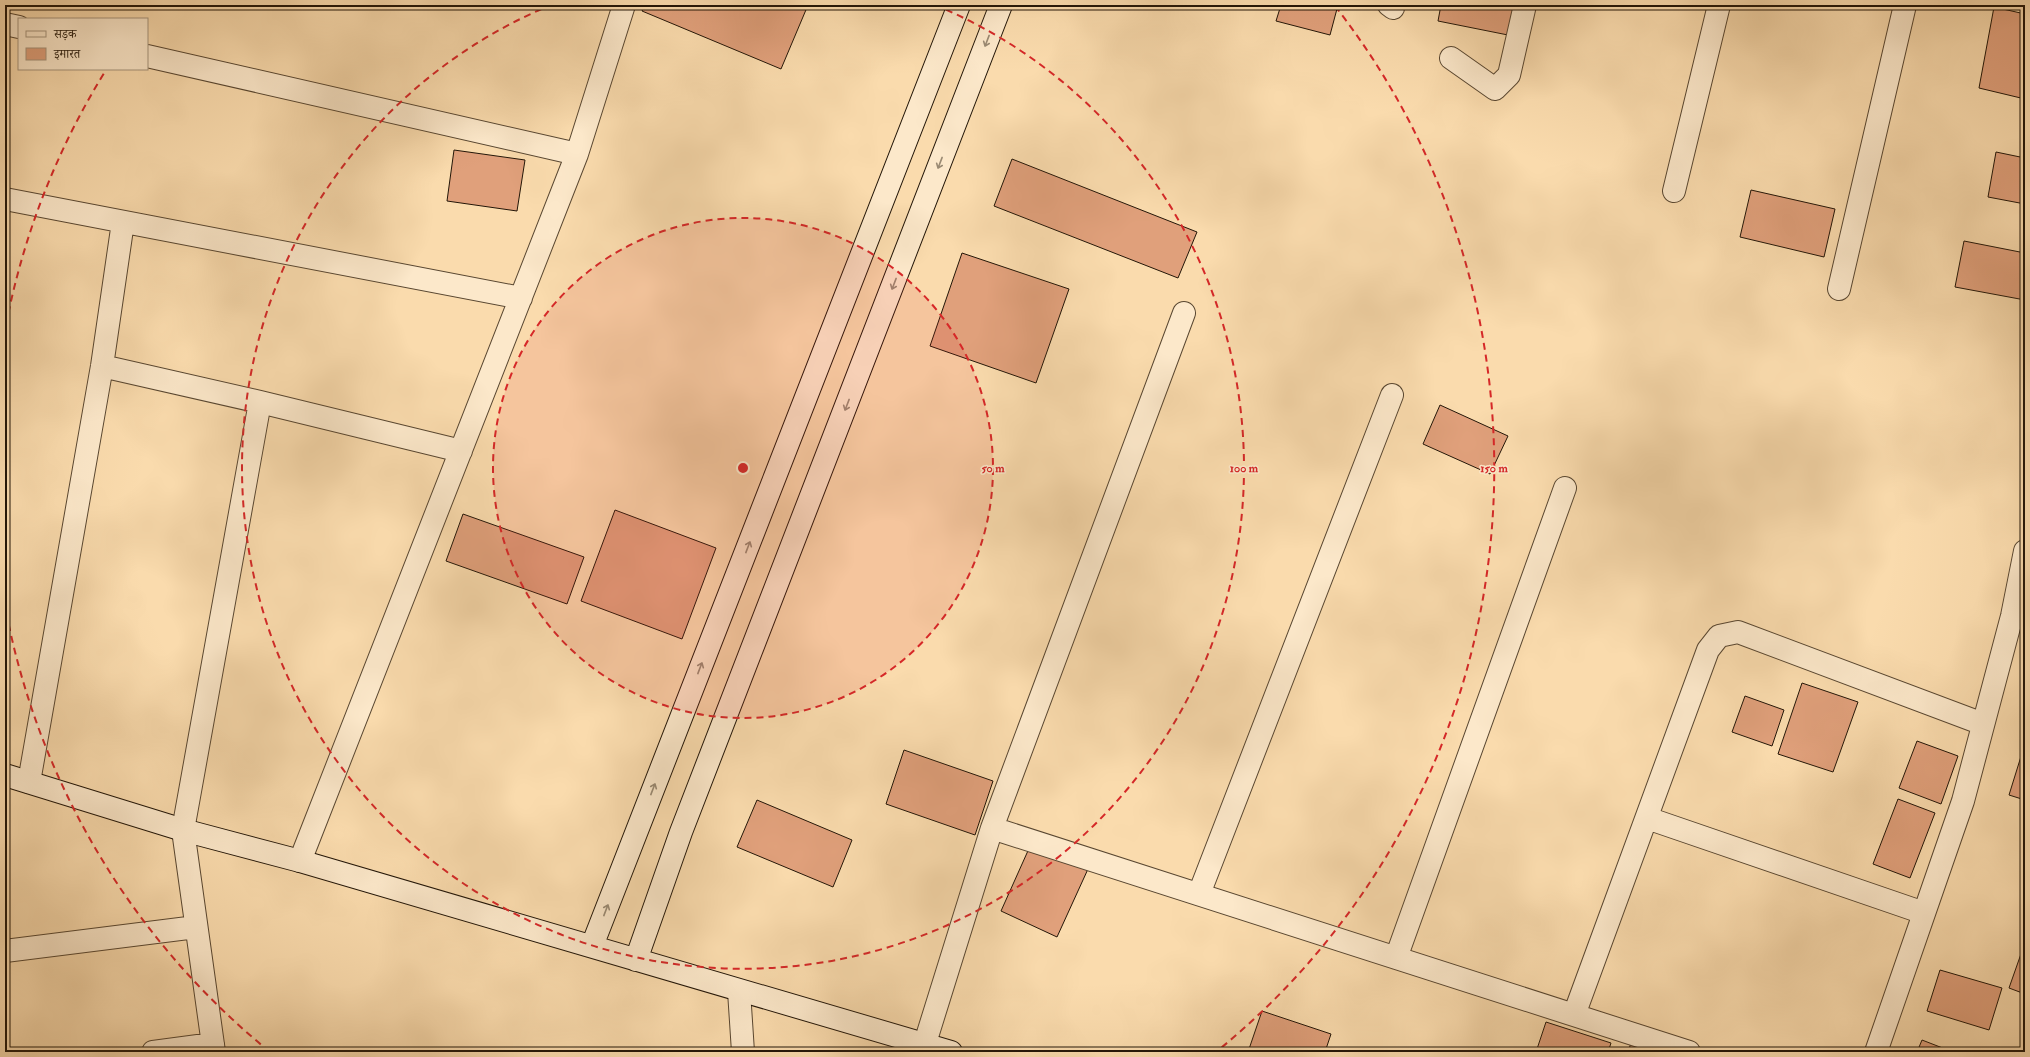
<svg xmlns="http://www.w3.org/2000/svg" width="2030" height="1057" font-family="'IM FELL Double Pica','Noto Serif Devanagari',serif">
  <style>
    .building { fill: #e0a07b; stroke: #231608 }
    .lines { fill: none; stroke-linecap: round; stroke-linejoin: round }
    .street-casing { stroke: #594731; stroke-width: 24 }
    .secondary-casing { stroke: #231608; stroke-width: 24 }
    .street { stroke: #fce8ca; stroke-width: 22 }
    .secondary { stroke: #fce8ca; stroke-width: 22 }
    .oneway { stroke: #9a8a73 }
    .ring { fill: none; stroke: #d62828; stroke-width: 2; stroke-dasharray: 7 5 }
    .centre { fill: #d62828; stroke: #fce8ca; stroke-width: 2 }
    .ring-label { font-size: 12px; text-anchor: middle; font-weight: bold; fill: #d62828; stroke: #fce8ca; stroke-width: 3; stroke-linejoin: round; paint-order: stroke }
  </style>
  <rect width="100%" height="100%" fill="#fadbad"/>
  <filter id="stains"><feTurbulence type="fractalNoise" baseFrequency=".005" numOctaves="4"/><feColorMatrix values="0 0 0 0 .2 0 0 0 0 .09 0 0 0 0 .02 0 0 0 .5 -.17"/></filter>
  <radialGradient id="worn" r=".72"><stop offset=".6" stop-color="#630" stop-opacity="0"/><stop offset="1" stop-color="#630" stop-opacity=".3"/></radialGradient>
  <!-- building -->
  <path class="building" d="M645,5H808L781,69L642,11Z
    M1281,5H1338L1330,35L1276,21Z
    M1441,5H1514L1508,35L1438,21Z
    M1994,7L2025,14V99L1979,88Z
    M454,150L525,160L517,211L447,201Z
    M1996,152L2025,158V204L1988,197Z
    M1012,159L1197,232L1178,278L994,206Z
    M1751,190L1835,209L1824,257L1740,237Z
    M1964,241L2025,253V300L1955,287Z
    M962,253L1069,289L1036,383L930,346Z
    M1440,405L1508,436L1490,474L1423,444Z
    M615,510L716,548L682,639L581,601Z
    M463,514L584,557L567,604L446,561Z
    M1802,683L1858,702L1833,772L1778,754Z
    M1745,696L1784,710L1772,746L1732,732Z
    M1917,741L1958,756L1941,804L1899,788Z
    M904,750L993,781L975,835L886,804Z
    M2023,750L2025,751V800L2009,795Z
    M1898,799L1935,813L1910,878L1873,864Z
    M757,800L852,840L833,887L737,847Z
    M1031,844L1088,869L1057,937L1001,911Z
    M2022,951L2025,952V994L2009,988Z
    M1940,970L2002,988L1989,1030L1927,1011Z
    M1262,1011L1331,1034L1325,1052H1248Z
    M1546,1022L1611,1043L1608,1052H1536Z
    M1922,1040L1953,1052H1917Z
    M1631,1043L1659,1052H1628Z"/>
  <g class="lines">
    <defs>
      <path id="street" d="M1389,5L1393,8
        M5,24L19,27
        M147,56L577,154
        M1451,58L1495,89L1509,75L1525,5
        M1674,191L1719,5
        M5,199L521,298
        M1839,289L1905,5
        M102,366L260,402L461,451
        M29,782L102,366L123,222
        M1647,818L1924,913
        M992,828L1184,313
        M300,861L577,154L624,5
        M1199,894L1392,395
        M5,951L196,927
        M1396,958L1565,488
        M739,991L743,1052
        M1574,1015L1708,650L1719,636L1738,632L1983,724
        M925,1043L992,828L1689,1052
        M153,1052L213,1044
        M214,1052L183,830L260,402
        M1876,1052L1963,801L2012,616L2025,551"/>
      <path id="secondary" d="M5,775L183,830L300,861L951,1052
        M592,946L959,5
        M636,960L681,832L1001,5"/>
    </defs>
    <!-- street casing -->
    <use href="#street" class="street-casing"/>
    <!-- secondary casing -->
    <use href="#secondary" class="secondary-casing"/>
    <!-- street -->
    <use href="#street" class="street"/>
    <!-- secondary -->
    <use href="#secondary" class="secondary"/>
  </g>
  <!-- one-way arrows -->
  <defs><path id="oneway-shaft" d="M-6 0H5M1.5-3L5.5 0L1.5 3" fill="none" stroke-width="1.6" stroke-linecap="round" stroke-linejoin="round"/></defs>
  <g class="oneway">
    <use href="#oneway-shaft" transform="translate(987 41) rotate(111)"/>
    <use href="#oneway-shaft" transform="translate(940 163) rotate(111)"/>
    <use href="#oneway-shaft" transform="translate(894 284) rotate(111)"/>
    <use href="#oneway-shaft" transform="translate(847 405) rotate(111)"/>
    <use href="#oneway-shaft" transform="translate(748 547) rotate(-69)"/>
    <use href="#oneway-shaft" transform="translate(700 668) rotate(-69)"/>
    <use href="#oneway-shaft" transform="translate(653 789) rotate(-69)"/>
    <use href="#oneway-shaft" transform="translate(606 910) rotate(-69)"/>
  </g>
  <!-- distance rings -->
  <circle cx="743" cy="468" r="250" fill="#d62828" fill-opacity=".12"/>
  <g class="ring">
    <circle cx="743" cy="468" r="250"/>
    <path d="M935 5A501 501 0 1 1 551 5"/>
    <path d="M270 1052A751 751 0 0 1 6 611M6 325A751 751 0 0 1 106 70M1335 6A751 751 0 0 1 1216 1052"/>
  </g>
  <circle cx="743" cy="468" r="6" class="centre"/>
  <g class="ring-label">
    <text x="993" y="472">50 m</text>
    <text x="1244" y="472">100 m</text>
    <text x="1494" y="472">150 m</text>
  </g>
  <!-- margin -->
  <rect width="2030" height="1057" fill="none" stroke="#fadbad" stroke-width="20"/>
  <rect x="6" y="6" width="2018" height="1045" fill="none" stroke="#231608" stroke-width="2"/>
  <rect x="10" y="10" width="2010" height="1037" fill="none" stroke="#231608"/>
  <!-- legend -->
  <rect x="18" y="18" width="130" height="52" fill="#fce8ca" stroke="#a5947c"/>
  <rect x="26" y="31" width="20" height="6" fill="#fce8ca" stroke="#a5947c"/>
  <text x="54" y="38" font-size="12" fill="#231608">सड़क</text>
  <rect x="26" y="48" width="20" height="12" fill="#e0a07b" stroke="#a5947c"/>
  <text x="54" y="58" font-size="12" fill="#231608">इमारत</text>
  <rect width="100%" height="100%" filter="url(#stains)"/>
  <rect width="100%" height="100%" fill="url(#worn)"/>
</svg>
